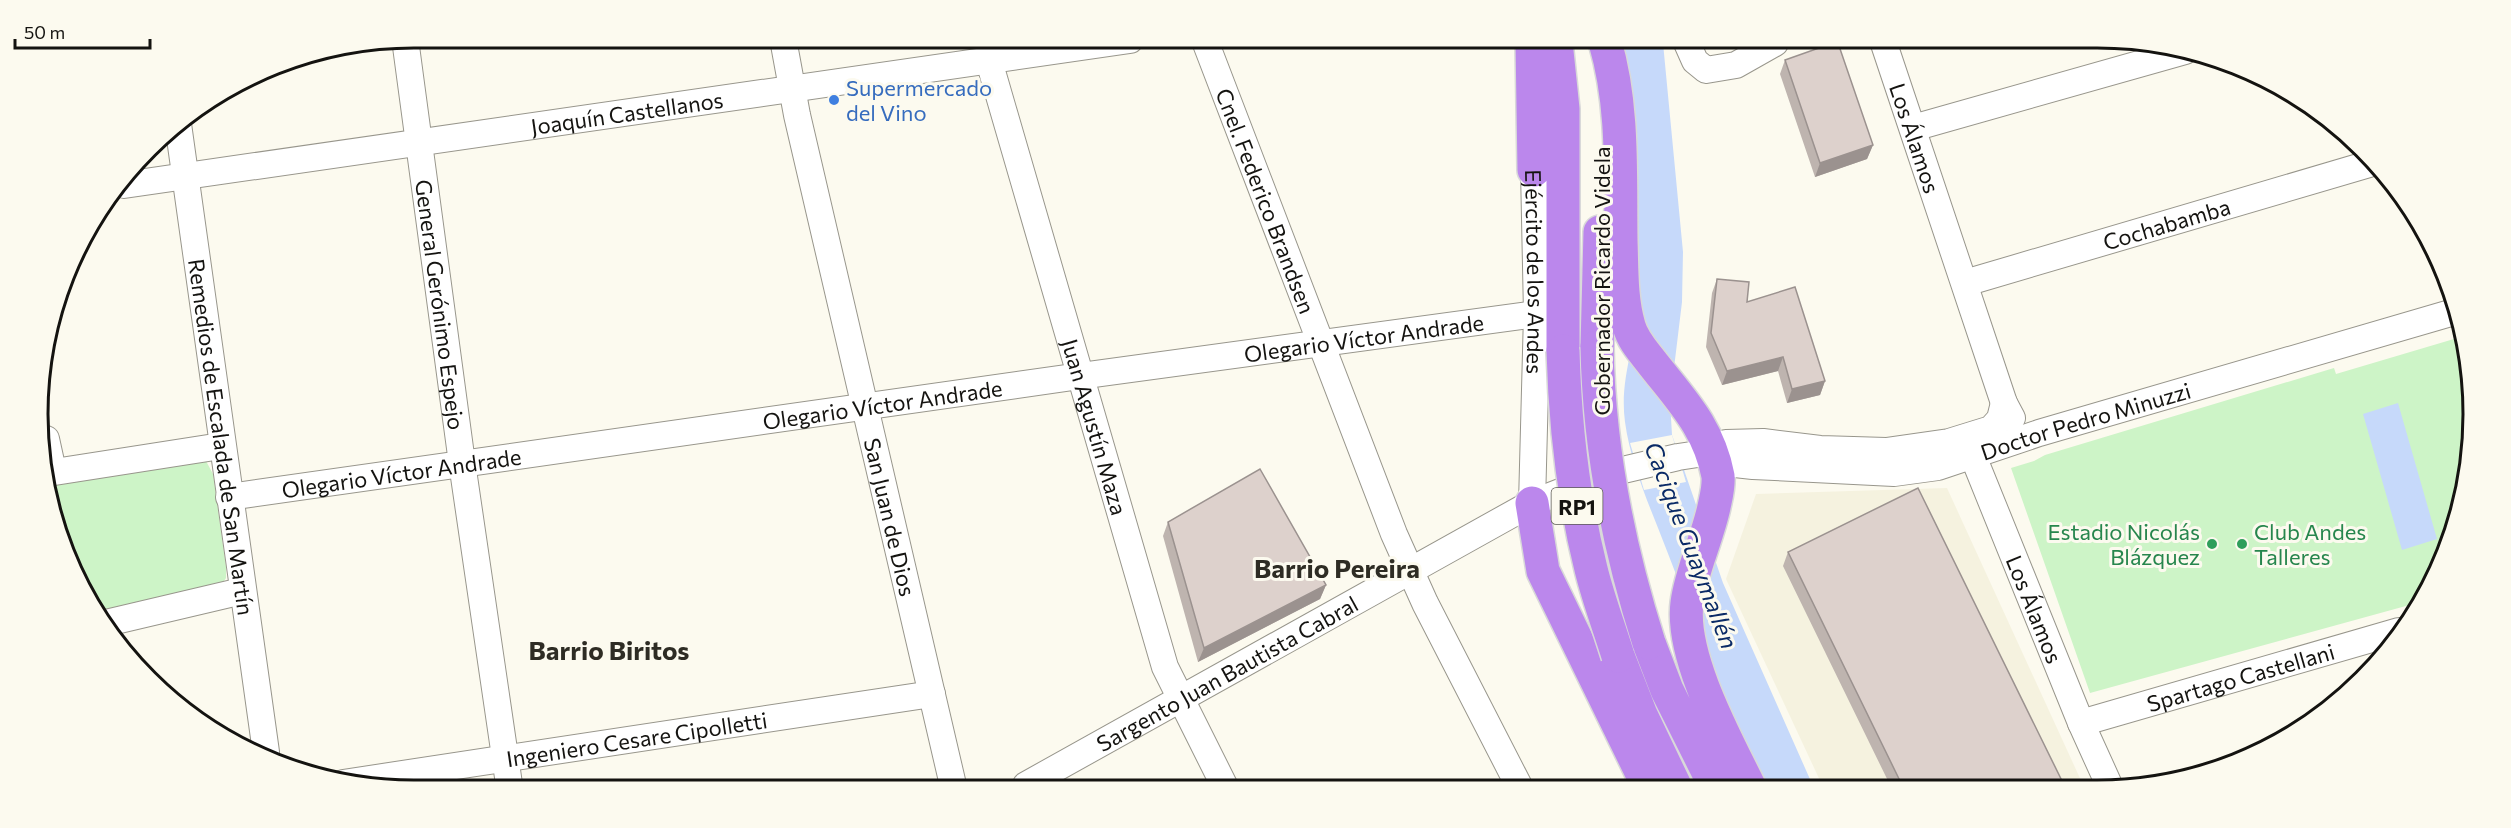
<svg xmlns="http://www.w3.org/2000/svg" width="2511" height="828" font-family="Commissioner,sans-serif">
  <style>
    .built { fill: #f5f2df }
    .green { fill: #cdf4c7 }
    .water { fill: #c6d9fa }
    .pier { fill: #fcfaef }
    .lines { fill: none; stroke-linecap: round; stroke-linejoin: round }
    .minor-casing { stroke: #98968c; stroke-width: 28 }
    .highway-casing { stroke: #d9d9d9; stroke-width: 36 }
    .minor { stroke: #fff; stroke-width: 26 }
    .highway { stroke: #bb87ec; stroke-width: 33 }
    .highway-bridge-casing { stroke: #d9d9d9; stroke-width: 36; stroke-linecap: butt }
    .highway-bridge { stroke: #bb87ec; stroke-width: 33 }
    .wall { fill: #beb4af }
    .shaded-wall { fill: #9b928f }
    .building { fill: #ddd1cc; stroke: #9b928f; stroke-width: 1.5 }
    .shop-dot { fill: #3f7fe0; stroke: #fcfaef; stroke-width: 2 }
    .leisure-dot { fill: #2e9e5b; stroke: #fcfaef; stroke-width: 2 }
    .labels { text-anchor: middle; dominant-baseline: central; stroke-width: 6; stroke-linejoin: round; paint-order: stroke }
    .shield { fill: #fcfaef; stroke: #5a5853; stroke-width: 1.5 }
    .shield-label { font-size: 21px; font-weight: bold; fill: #141310 }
    .shop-label { font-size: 22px; fill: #366cbe; stroke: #fcfaef; text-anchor: start }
    .street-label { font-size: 22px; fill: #141310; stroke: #fcfaef }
    .leisure-label { font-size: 22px; fill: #27864d; stroke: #fcfaef; text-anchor: end }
    .water-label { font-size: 24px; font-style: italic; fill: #0a2a66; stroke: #fcfaef }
    .quarter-label { font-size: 26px; font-weight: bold; fill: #2e2c24; stroke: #fcfaef }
    .rim { fill: none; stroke: #141310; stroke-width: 3 }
  </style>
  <rect width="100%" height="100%" fill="#fcfaef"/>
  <!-- built -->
  <path class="built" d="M1947,488L2084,787H1823L1726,579L1756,494Z"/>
  <!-- green -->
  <path class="green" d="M2464,336L2466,341V488L2424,601L2090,693L2011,468L2034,461L2045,455L2334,368L2336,374Z
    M206,461L213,474L226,567V578L222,584L97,613L50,511L48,483Z"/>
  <!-- water -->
  <path class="water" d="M1620,43H1663L1683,252L1682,302L1670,401L1672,435L1723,583L1813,786H1763C1729,709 1697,630 1667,551C1651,509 1631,466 1625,422C1619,378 1637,342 1638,300C1641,214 1630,128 1620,43Z
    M2398,403L2437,539L2402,550L2363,414Z"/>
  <!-- pier -->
  <path class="pier" d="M1672,435L1686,482L1644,490L1630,443Z"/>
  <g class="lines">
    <defs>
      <g id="minor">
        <path id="s1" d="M405,39L462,463L509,784"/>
        <path id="s2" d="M783,39L797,115L953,785"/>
        <path id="s3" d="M1205,41L1394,534L1425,603L1519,786"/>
        <path d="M1687,43L1695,61L1706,70L1736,65L1775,43"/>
        <path id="s4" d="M1884,44L2004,403L2012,418"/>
        <path id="s5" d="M989,61L1165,667L1224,785"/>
        <path id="s6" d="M178,124L266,752"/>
        <path d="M1913,128L2185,51"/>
        <path id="s7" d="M1531,152L1534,170L1537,314L1532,503"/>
        <path id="s8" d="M124,185L1130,40"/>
        <path id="s9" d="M1965,283L2369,164"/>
        <path d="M46,439L53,471"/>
        <path id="s10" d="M1961,444L1973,456L2081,723L2110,787"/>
        <path id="s11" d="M1711,452L1726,463L1753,466L1894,473L1938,467L2039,433L2454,312"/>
        <path d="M48,473L221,446"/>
        <path id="s12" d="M229,497L1080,376L1537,314"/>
        <path d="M102,624L242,591"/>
        <path id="s13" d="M2081,723L2399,631"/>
        <path id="s14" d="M343,783L932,694"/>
        <path id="s15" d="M1026,785L1532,503L1606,474L1678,457L1711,452L1726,443L1763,442L1820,449L1886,451L1949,442L1991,429L2000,419L2004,403"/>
      </g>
      <path id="highway" d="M1532,42L1534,170
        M1556,42L1563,109V351
        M1605,42C1624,106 1620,175 1621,241C1622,269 1621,299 1629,326C1633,341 1644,352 1653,364C1682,401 1709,428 1718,476C1719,487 1716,497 1714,507C1707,539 1691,572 1687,603C1680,656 1726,739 1749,786
        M1597,347L1600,232
        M1532,503L1543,571L1648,786
        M1649,643L1667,690L1715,786
        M1618,656L1641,715L1675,786"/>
    </defs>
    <!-- minor casing -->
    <use href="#minor" class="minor-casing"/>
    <!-- highway casing -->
    <use href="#highway" class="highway-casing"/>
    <!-- minor -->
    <use href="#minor" class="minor"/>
    <!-- highway -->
    <use href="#highway" class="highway"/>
    <defs>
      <path id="highway-bridge" d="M1597,347C1599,450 1618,546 1649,643
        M1563,351C1565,425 1573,497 1591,569C1598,598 1609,627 1618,656"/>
    </defs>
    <!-- highway-bridge casing -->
    <use href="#highway-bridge" class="highway-bridge-casing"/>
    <!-- highway-bridge -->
    <use href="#highway-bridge" class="highway-bridge"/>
  </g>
  <!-- wall -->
  <path class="wall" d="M1785,60L1873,145L1867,159L1815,177L1780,74Z
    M1717,279L1747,302L1825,381L1820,395L1787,403L1778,371L1722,385L1706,347L1712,293Z
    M1168,522L1326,585L1320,599L1198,662L1163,536Z
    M1788,552L2065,787H1891L1783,566Z"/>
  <!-- shaded-wall -->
  <path class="shaded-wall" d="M1873,145L1867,159L1815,177L1820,163Z
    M1783,357L1778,371L1722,385L1727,371Z
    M1825,381L1820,395L1787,403L1792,389Z
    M1326,585L1320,599L1198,662L1204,648Z"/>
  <!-- building -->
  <path class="building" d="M1833,43H1838L1873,145L1820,163L1785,60Z
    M1717,279L1749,282L1747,302L1795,287L1825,381L1792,389L1783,357L1727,371L1711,333Z
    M1260,469L1326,585L1204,648L1168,522Z
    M1918,488L2065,787H1903L1788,552Z"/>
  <!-- markers -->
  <circle class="shop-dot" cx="834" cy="100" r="6"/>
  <g class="leisure-dot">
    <circle cx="2212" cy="544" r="6"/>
    <circle cx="2242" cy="544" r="6"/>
  </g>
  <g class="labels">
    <!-- shield labels -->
    <rect class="shield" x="1551.5" y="488" width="51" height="36" rx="4.5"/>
    <g class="shield-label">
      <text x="1577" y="506">RP1</text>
    </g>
    <!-- shop labels -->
    <g class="shop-label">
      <text x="846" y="87">Supermercado<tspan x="846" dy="25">del Vino</tspan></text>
    </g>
    <!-- street labels -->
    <g class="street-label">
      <text stroke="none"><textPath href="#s8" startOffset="508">Joaquín Castellanos</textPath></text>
      <text stroke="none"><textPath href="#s4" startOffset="99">Los Álamos</textPath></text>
      <text stroke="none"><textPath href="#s3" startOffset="171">Cnel. Federico Brandsen</textPath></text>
      <text stroke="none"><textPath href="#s9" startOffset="210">Cochabamba</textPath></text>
      <text stroke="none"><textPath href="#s7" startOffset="120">Ejército de los Andes</textPath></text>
      <text transform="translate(1601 281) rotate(-90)">Gobernador Ricardo Videla</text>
      <text stroke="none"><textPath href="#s1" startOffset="268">General Gerónimo Espejo</textPath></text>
      <text stroke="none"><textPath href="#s12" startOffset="1146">Olegario Víctor Andrade</textPath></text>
      <text stroke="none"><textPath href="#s12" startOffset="660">Olegario Víctor Andrade</textPath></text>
      <text stroke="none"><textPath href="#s11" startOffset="386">Doctor Pedro Minuzzi</textPath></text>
      <text stroke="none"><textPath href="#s5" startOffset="381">Juan Agustín Maza</textPath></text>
      <text stroke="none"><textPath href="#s6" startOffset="316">Remedios de Escalada de San Martín</textPath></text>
      <text stroke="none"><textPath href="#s12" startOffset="174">Olegario Víctor Andrade</textPath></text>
      <text stroke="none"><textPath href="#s2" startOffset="490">San Juan de Dios</textPath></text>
      <text stroke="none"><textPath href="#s10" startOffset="182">Los Álamos</textPath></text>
      <text stroke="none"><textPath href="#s15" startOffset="230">Sargento Juan Bautista Cabral</textPath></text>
      <text stroke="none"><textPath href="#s13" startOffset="166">Spartago Castellani</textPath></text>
      <text stroke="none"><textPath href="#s14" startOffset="297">Ingeniero Cesare Cipolletti</textPath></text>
    </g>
    <!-- leisure labels -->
    <g class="leisure-label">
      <text x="2200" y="531">Estadio Nicolás<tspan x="2200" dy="25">Blázquez</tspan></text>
      <text x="2254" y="531" text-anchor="start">Club Andes<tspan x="2254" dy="25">Talleres</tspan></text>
    </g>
    <!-- water labels -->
    <g class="water-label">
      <text transform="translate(1692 545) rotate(69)">Cacique Guaymallén</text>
    </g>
    <!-- quarter labels -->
    <g class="quarter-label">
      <text x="1337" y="567">Barrio Pereira</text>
      <text x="609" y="649">Barrio Biritos</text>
    </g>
  </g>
  <!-- crop -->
  <path d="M0 0H2511V828H0ZM414 48H2097A366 366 0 0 1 2463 414V414A366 366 0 0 1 2097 780H414A366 366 0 0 1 48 414V414A366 366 0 0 1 414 48Z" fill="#fcfaef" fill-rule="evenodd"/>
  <path class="rim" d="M414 48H2097A366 366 0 0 1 2463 414V414A366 366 0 0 1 2097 780H414A366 366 0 0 1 48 414V414A366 366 0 0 1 414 48Z"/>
  <!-- scale -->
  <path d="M15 39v9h135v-9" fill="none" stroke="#141310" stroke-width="3"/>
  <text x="24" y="39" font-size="18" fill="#141310" stroke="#fcfaef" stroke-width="4.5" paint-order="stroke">50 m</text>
</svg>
